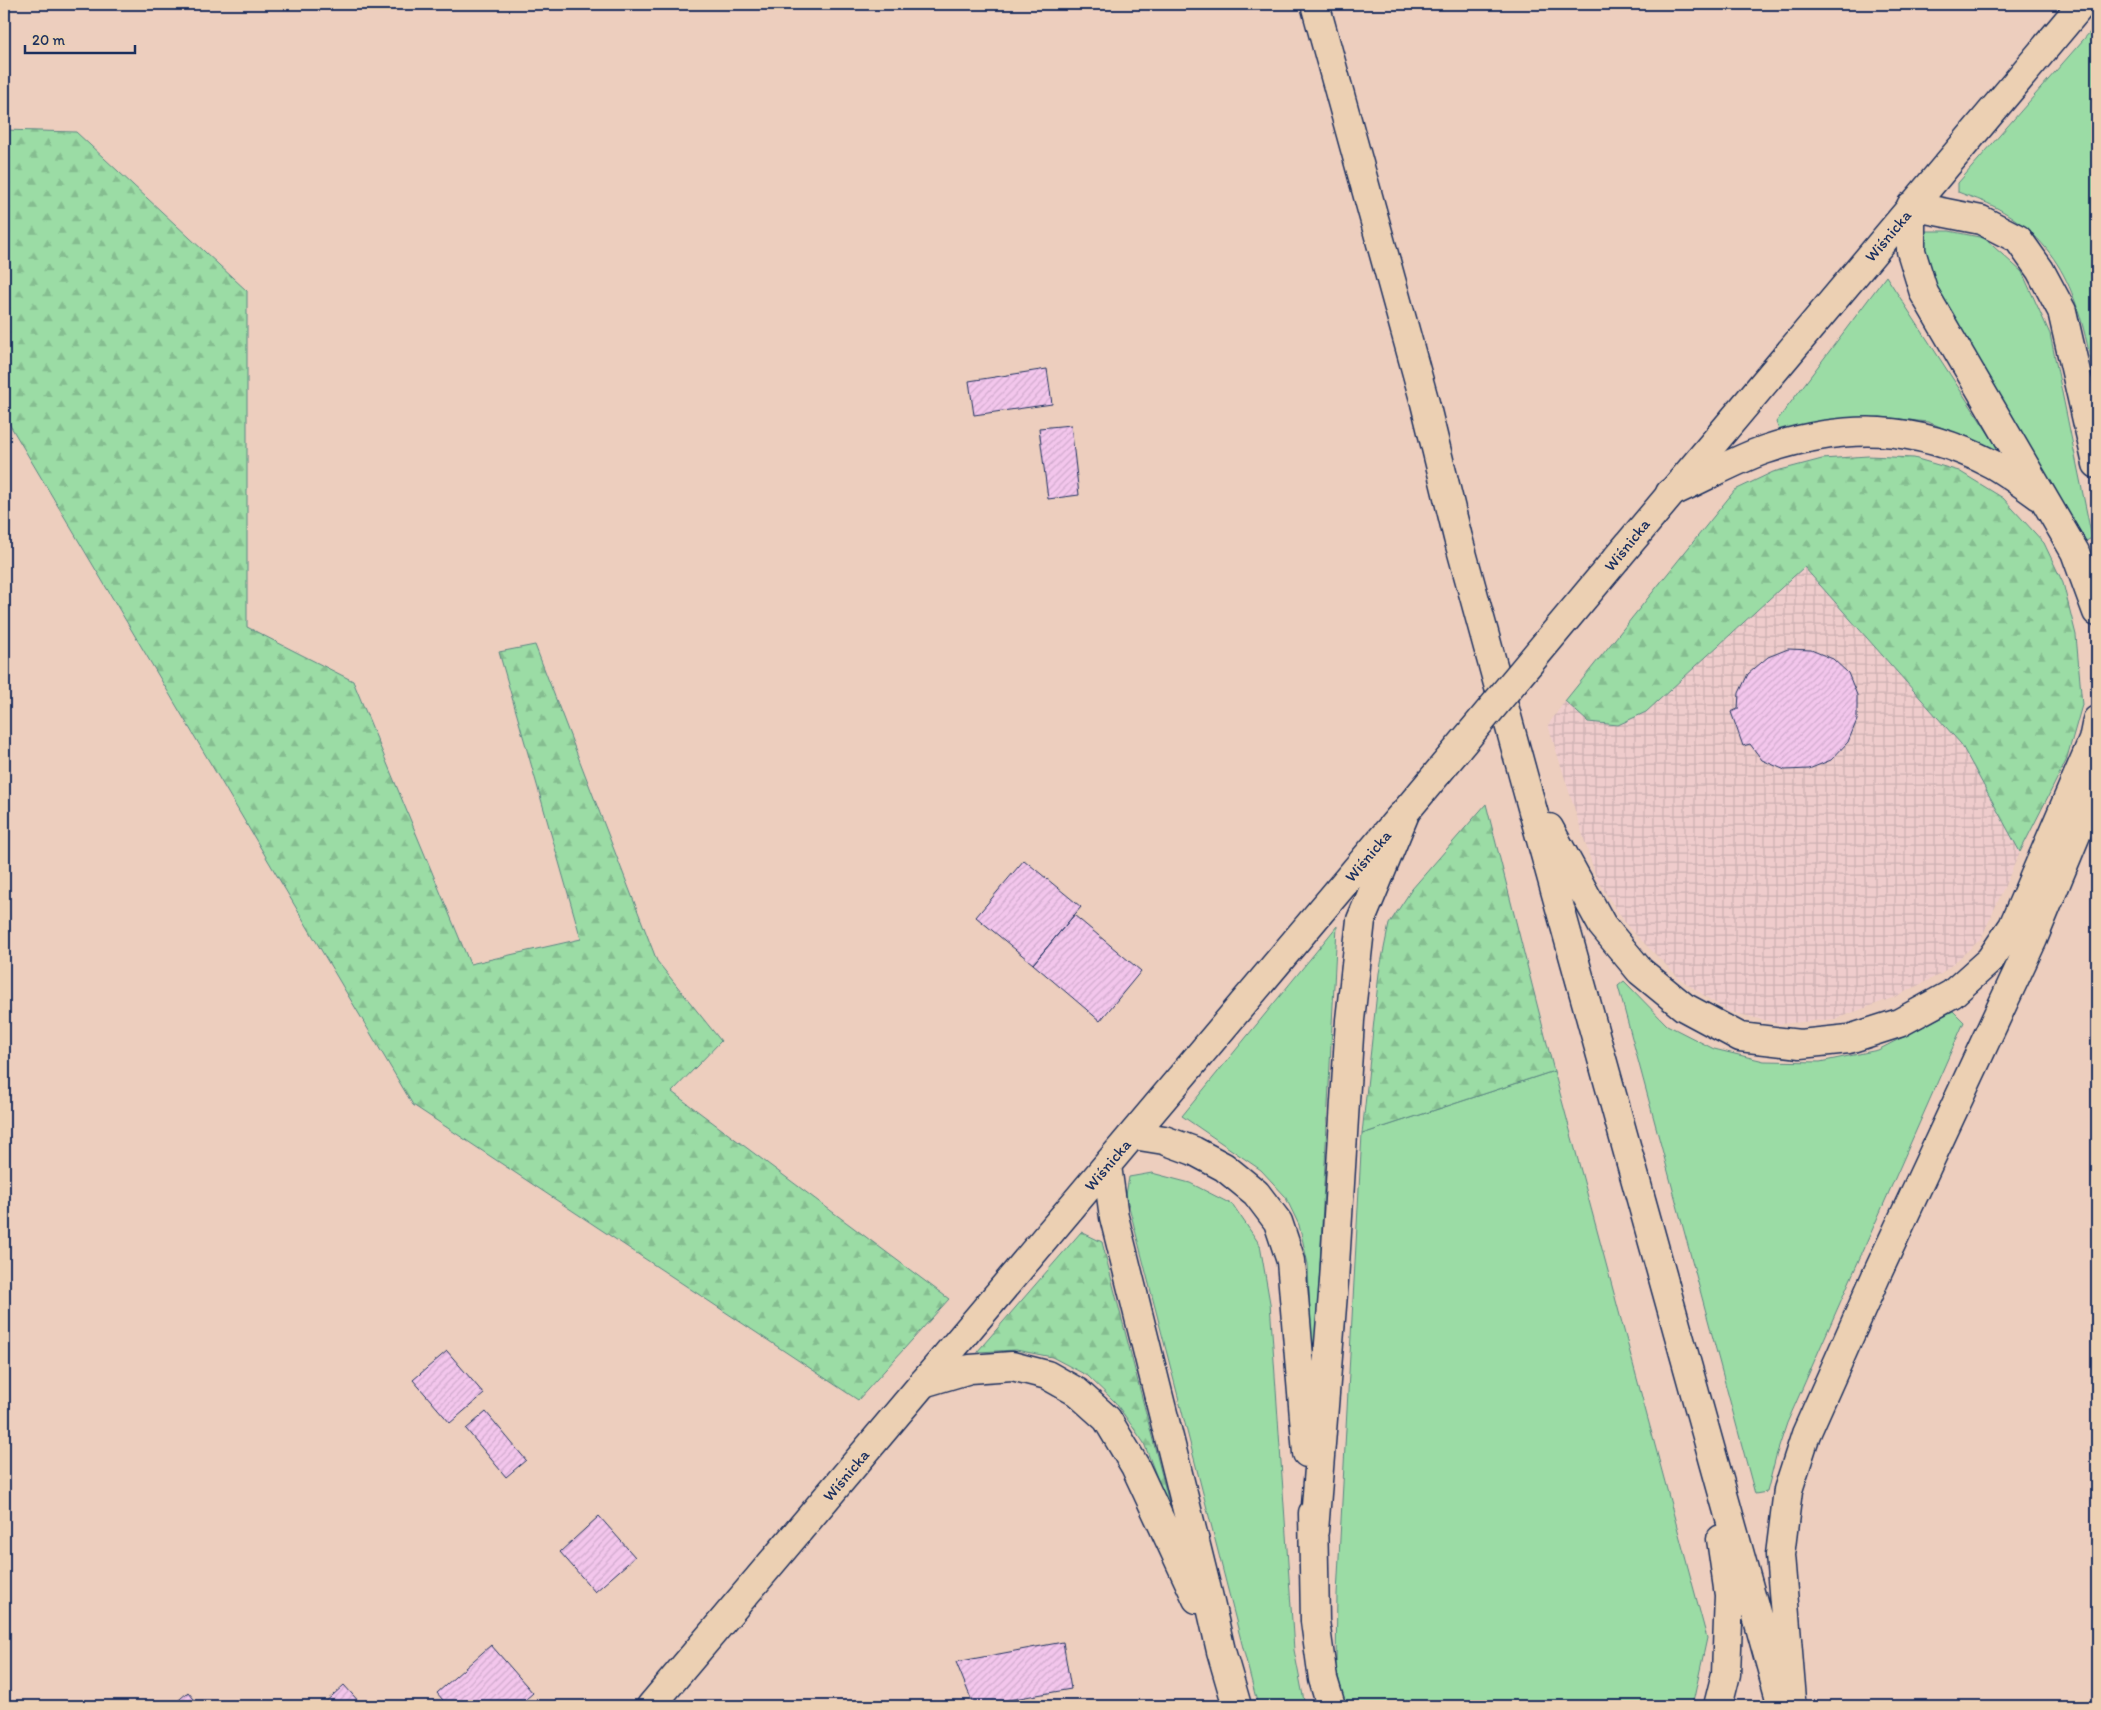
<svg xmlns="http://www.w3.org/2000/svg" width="2101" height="1710" font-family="Itim,sans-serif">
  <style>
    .industrial { fill: url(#industrial-grid) }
    .green { fill: #9bdca5; stroke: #5b8682 }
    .forest { fill: url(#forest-firs); stroke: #5b8682 }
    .building { fill: url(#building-hatch); stroke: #1b2f5e }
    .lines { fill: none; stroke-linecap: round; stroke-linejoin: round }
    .secondary-casing { stroke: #1b2f5e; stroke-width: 31 }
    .primary-casing { stroke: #1b2f5e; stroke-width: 31 }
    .secondary { stroke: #ecd0b3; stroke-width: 28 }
    .primary { stroke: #ecd0b3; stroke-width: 28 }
    .secondary-bridge-casing { stroke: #1b2f5e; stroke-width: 31; stroke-linecap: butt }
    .secondary-bridge { stroke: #ecd0b3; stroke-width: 28 }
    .labels { text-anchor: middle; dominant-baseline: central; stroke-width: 4; stroke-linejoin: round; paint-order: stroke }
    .street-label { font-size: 16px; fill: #1b2f5e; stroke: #ecd0b3 }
  </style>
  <defs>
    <pattern id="industrial-grid" width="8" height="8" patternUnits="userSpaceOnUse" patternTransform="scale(1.25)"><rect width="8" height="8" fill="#efcccc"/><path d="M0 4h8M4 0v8" fill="none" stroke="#ccb0b2"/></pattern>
    <pattern id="forest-firs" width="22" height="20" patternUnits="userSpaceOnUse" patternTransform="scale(1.25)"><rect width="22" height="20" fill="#9bdca5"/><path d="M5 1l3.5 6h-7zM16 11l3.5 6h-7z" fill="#85bd90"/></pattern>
    <pattern id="building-hatch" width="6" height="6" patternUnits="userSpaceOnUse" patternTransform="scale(1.25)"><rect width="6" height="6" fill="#f3c6ec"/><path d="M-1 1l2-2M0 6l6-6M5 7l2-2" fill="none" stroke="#d0aacd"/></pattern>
  </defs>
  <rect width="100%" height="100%" fill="#edcebe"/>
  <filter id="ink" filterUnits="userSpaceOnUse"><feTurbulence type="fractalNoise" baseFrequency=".02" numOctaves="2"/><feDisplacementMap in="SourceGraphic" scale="10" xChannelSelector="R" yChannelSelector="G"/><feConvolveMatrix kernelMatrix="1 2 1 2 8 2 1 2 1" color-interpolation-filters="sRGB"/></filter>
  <g filter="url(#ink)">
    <!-- industrial -->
    <path class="industrial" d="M1804,567L1961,744L2020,852L1981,939L1941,974L1895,997L1835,1019L1780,1024L1727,1011L1680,979L1628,927L1597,880L1548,725L1565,701L1588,722L1646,712Z"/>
    <!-- green -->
    <path class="green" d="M2097,24V392C2082,315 2071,249 1997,208C1985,201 1970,197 1958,192V183Z
      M1921,231H1949L1984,238L2022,272L2050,334L2092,538L2086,541L1950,313L1926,265Z
      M1886,276L2005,459L1971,439L1928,422L1880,417L1833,421L1779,430L1776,422Z
      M1337,926L1313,1402L1308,1264L1299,1225L1285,1196L1261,1170L1182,1116Z
      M1624,981L1667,1025L1714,1049L1764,1061L1820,1062L1878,1050L1953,1011L1964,1022L1787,1423L1776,1456L1767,1492L1755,1494L1618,986Z
      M1554,1071L1707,1638L1694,1698L1690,1706H1345L1336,1668L1337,1594L1362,1134Z
      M1152,1173L1190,1183L1233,1205L1260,1245L1270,1303L1294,1650L1305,1706H1258L1126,1195L1129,1177Z"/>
    <!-- forest -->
    <path class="forest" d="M4,130L76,132L247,291V627L353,681L470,964L581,939L499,652L535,645L657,961L721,1041L672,1092L949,1299L858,1400L413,1105L4,415Z
      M1868,456L1914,458L1959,471L2003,498L2044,543L2063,583L2076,635L2082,705L2066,761L2020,852L1961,744L1804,567L1646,712L1618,725L1588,722L1565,701L1735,490L1773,472L1822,459Z
      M1486,804L1554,1071L1362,1134L1379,973L1389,924L1412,889Z
      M1081,1232L1102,1242L1175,1526L1144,1443L1115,1402L1088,1376L1052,1357L1016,1350L977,1352Z"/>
    <!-- building -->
    <path class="building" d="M1047,369L1052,404L974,415L969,381Z
      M1071,425L1079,495L1048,499L1039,428Z
      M1788,649L1811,650L1833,659L1848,673L1857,695V720L1848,742L1831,760L1809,769L1785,770L1762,760L1750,744L1743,746L1731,712L1738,709L1739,693L1748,674L1768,657Z
      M1024,860L1081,907L1033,964L976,917Z
      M1074,915L1141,971L1100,1021L1033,964Z
      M447,1351L484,1394L450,1423L413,1380Z
      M486,1412L526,1460L506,1477L466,1429Z
      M599,1516L635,1557L595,1592L560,1552Z
      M1063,1642L1071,1689L974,1706L956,1662Z
      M491,1645L533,1693L518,1706H448L437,1693Z
      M344,1685L361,1704L358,1706H321Z
      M188,1692L200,1706H172Z"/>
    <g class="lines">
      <defs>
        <g id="secondary">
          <path id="s1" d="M1617,558L2082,4"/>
          <path id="s2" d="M651,1706L1401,816"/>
        </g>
        <path id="primary" d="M1315,4L1425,403L1458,538L1526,786L1782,1706
          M2097,464L2062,311L2040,270L2018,239L1981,220L1911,206V251L1924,293L2075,552L2097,612
          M1670,493C1700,480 1733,461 1764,450C1845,423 1915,424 1992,464C2008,473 2024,485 2039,496
          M1549,828L1602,925L1640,971L1684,1007L1740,1037L1800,1044L1849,1039L1899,1023L1952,994L1990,960L2013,926L2093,740L2097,720
          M1133,1135L1164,1140L1194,1151L1224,1167L1256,1193L1278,1222L1291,1261L1307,1453
          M1107,1166L1114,1217L1208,1594L1221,1651L1237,1706
          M923,1383L970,1369L1012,1366L1047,1375L1077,1392L1107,1419L1135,1466L1197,1599
          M1313,1513L1315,1621L1323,1679L1331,1706
          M1314,1531L1334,1281L1350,1020L1361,920L1406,811
          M1792,1700L1780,1555L1788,1490L1806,1434L1877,1274L2033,939L2097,784
          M1718,1706L1726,1674L1729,1595L1721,1539"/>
      </defs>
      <!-- secondary casing -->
      <use href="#secondary" class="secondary-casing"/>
      <!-- primary casing -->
      <use href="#primary" class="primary-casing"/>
      <!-- secondary -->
      <use href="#secondary" class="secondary"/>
      <!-- primary -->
      <use href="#primary" class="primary"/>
      <defs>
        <path id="secondary-bridge" d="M1406,811L1617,558"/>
      </defs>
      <!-- secondary-bridge casing -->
      <use href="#secondary-bridge" class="secondary-bridge-casing"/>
      <!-- secondary-bridge -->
      <use href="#secondary-bridge" class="secondary-bridge"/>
    </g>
  </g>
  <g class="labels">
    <!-- street labels -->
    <g class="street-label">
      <text stroke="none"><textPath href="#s1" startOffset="421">Wiśnicka</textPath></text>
      <text transform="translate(1627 545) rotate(-51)">Wiśnicka</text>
      <text stroke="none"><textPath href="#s2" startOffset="1112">Wiśnicka</textPath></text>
      <text stroke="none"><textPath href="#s2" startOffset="708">Wiśnicka</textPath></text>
      <text stroke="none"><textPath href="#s2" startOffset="302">Wiśnicka</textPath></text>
    </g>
  </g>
  <!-- margin -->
  <rect width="2101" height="1710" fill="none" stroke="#ecd0b3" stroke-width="20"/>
  <rect x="10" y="10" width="2081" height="1690" fill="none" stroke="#1b2f5e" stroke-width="2" filter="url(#ink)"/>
  <!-- scale -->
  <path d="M25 45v8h110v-8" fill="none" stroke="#1b2f5e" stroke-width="2.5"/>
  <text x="32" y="45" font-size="15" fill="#1b2f5e" stroke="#ecd0b3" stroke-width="4" paint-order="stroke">20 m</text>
</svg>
